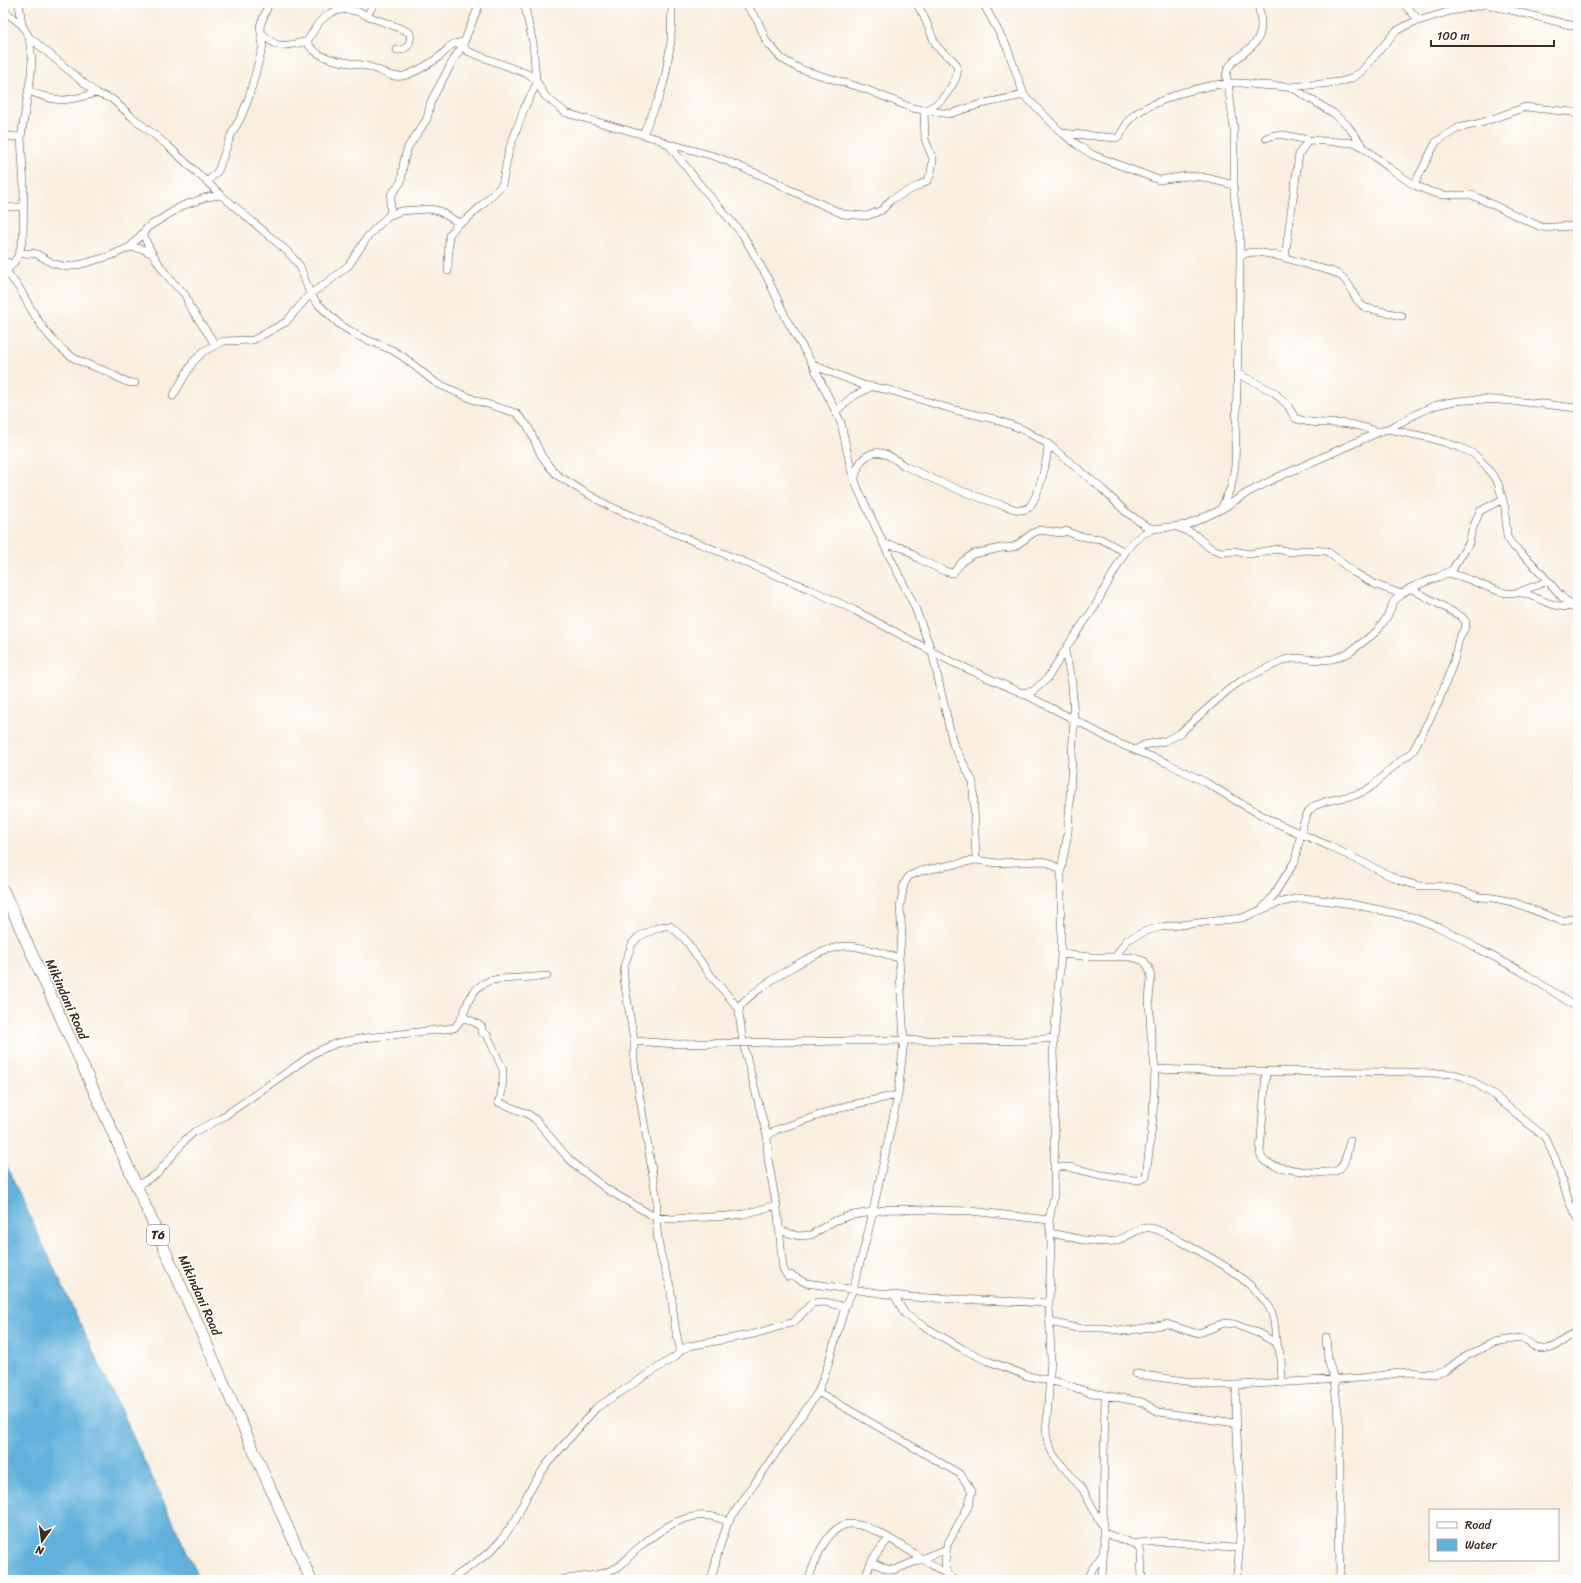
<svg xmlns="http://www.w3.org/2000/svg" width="1581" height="1583" font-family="Sriracha,sans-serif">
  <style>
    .water { fill: #62b1dc; stroke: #4e6e7d }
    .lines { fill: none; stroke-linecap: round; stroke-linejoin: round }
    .minor-casing { stroke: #58473b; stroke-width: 8 }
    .trunk-casing { stroke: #58473b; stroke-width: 12 }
    .minor { stroke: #fff; stroke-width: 7 }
    .trunk { stroke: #fff; stroke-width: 11 }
    .labels { text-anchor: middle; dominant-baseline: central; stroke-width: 3; stroke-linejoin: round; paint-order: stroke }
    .shield { fill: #fff; stroke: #766a62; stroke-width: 1 }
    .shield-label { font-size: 12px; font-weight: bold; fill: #3b2a1e }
    .street-label { font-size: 13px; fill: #3b2a1e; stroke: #fff }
  </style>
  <rect width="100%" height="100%" fill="#fff"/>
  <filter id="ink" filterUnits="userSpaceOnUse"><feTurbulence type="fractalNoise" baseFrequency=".025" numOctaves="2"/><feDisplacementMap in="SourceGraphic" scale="8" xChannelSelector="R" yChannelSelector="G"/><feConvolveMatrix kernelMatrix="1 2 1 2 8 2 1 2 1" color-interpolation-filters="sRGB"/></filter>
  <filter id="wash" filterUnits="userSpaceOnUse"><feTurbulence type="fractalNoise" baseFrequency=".012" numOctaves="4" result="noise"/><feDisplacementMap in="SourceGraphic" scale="16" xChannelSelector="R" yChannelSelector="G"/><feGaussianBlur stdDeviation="0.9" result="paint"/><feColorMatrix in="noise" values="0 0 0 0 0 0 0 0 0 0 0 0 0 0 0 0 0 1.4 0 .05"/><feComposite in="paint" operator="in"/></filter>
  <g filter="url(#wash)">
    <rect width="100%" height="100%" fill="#f9eedf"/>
    <!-- water -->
    <path class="water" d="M3,1159L200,1580H3Z"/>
  </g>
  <g filter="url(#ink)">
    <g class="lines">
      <defs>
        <path id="minor" d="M19,3L22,25
          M480,3L464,42V46L467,51L530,75L536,80L545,96L566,113L658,139L669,145L697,181L743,235L767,277L788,322L813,365L841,423L851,469L858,489L887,551L914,605L932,652L953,744L973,782L976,860
          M524,3L533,43L536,80
          M745,3L758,21L766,41L782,59L800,69L865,89L912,108L949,114L981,104L1024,95
          M916,3C926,16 929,31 936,45C941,53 951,56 956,64C962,74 948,93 941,100C937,104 932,107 926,110
          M983,3L1007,47L1024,95L1062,133L1079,146L1093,155L1159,180L1187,176L1202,177L1234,185
          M1403,3L1419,20
          M3,10L22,25L29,37L96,93L112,99L132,117L167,145L221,195L287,251L300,266L310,294L317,303L339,324L358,336L392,350L402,356L436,383L477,401L516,413L528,426L541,455L549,466L557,475L584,492L611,507L812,590L854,610L950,661L1022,693L1083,724L1115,742L1167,763L1205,782L1240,803L1274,822L1329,846L1399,880L1419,886H1439L1459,890L1480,897L1494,898L1513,902L1559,920L1564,921L1578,916
          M367,16L374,3
          M262,33C278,50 282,46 304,42H307C317,22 329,5 355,11C363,13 370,17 378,20C388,24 400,27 410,33C412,42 407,51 397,50
          M307,42C318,63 350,61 370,67C383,71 393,80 407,75C417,71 431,63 439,57C451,48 446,44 464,42
          M1291,87L1333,113L1347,125L1363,146
          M29,91C59,103 65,102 96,93
          M1062,133L1116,138L1119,137L1129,120L1135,114L1147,107L1180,93L1209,86L1228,83H1242L1259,85L1291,87L1340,82L1350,79L1361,72L1396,31L1411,23L1451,11L1486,4L1578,27
          M643,134L659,98L665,78L671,41L672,3
          M3,136L21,137
          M1266,138L1274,135H1284L1308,140L1356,143L1364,148L1388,167L1414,185L1431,192L1443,195H1472L1541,227C1553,229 1566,224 1578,227
          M669,145L678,146L717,157L774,181L788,189L843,214L867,216L882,210L892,199L920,185L928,180L931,173L933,159L925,139L924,110
          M207,182L218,171L231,135L241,117L248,100L263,46L260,26L269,3
          M1414,185L1436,142L1458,128L1481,123L1525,107L1572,112L1578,115
          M3,207H24
          M390,215L391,195L401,182L404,160L408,147L427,119L431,101L455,57L464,44
          M143,233C149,251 159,265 170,279C177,288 187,292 188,304L215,344
          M130,247L142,249L151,253
          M19,254L30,253L37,254L52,263L66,267L82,264L110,256L130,247L148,227L182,206L207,197L221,195
          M1240,257C1244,254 1248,252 1254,252C1272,253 1290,259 1308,265C1319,269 1333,269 1342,277C1353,286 1353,301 1366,308L1402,316
          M1285,257L1299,154L1308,140
          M3,261L13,264
          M6,271C11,278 18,285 22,293C35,317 50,343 74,358C84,364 96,367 108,372C116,376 126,384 135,383
          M448,271L449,235L459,223L466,220L479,208L502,185L509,150L524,109L537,83
          M3,274L13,264L19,254L23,238L24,188L21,137L31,74L32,60L29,37
          M813,365L863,385L889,390L955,410L994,419L1022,429L1048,444L1101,488L1125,511L1144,525L1153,529
          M1238,374L1274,392L1288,406L1295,418C1311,425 1331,422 1348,424C1358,425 1369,429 1379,432
          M173,396L193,362L204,351L224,341L253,340L286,322L310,294L328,282L349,265L368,236L388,216L400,211L430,209L439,211L459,223
          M836,411L852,397L871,387
          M1388,429L1430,438L1459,447L1474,454L1486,466L1498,483L1505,508L1507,537L1514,547L1532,563L1562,597L1578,611
          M855,478C857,467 861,456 874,453C885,450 897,462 907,467C942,484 980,499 1018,510C1023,510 1027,510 1030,506C1039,495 1048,459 1048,444
          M1221,509L1231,487L1235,466L1240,266V237L1234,196V129L1228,83C1219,63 1248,55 1257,40C1264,29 1260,15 1258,3
          M1177,527L1194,534L1210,548L1221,552L1234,551L1249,554L1277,549L1290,552L1305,550L1327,551L1353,572L1376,585L1402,594
          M884,544L904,548L919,559L944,571L953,573L963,561L973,554L1001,548L1014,547L1033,533L1040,530L1061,533L1066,531L1078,536L1101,539L1125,552
          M1447,573C1467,576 1483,587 1502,592C1510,595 1518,591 1526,594C1544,600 1553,608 1573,607
          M1519,592L1548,581
          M1065,651L1072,684L1074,719L1068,833L1061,870V954L1053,1052L1055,1094L1054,1197L1049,1220L1051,1241L1049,1303L1051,1359L1046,1433L1048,1443L1054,1456L1083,1490L1103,1527L1104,1544L1102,1580
          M1022,693L1033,691L1047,679L1072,639L1094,608L1125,552L1133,542L1143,534L1153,529L1187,525L1220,510L1247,493L1276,478L1379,432C1399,426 1417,411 1437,405C1480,393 1534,404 1578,408
          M1135,750L1144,745L1165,741L1179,734L1228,690L1238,683L1248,677L1284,660L1294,658L1322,660L1333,659L1349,653L1377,631L1387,617L1394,601L1402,594L1410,588L1438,577L1452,570L1469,543L1472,530L1480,511L1503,499
          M1262,909L1273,896L1295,861L1303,824L1308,812L1314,806L1327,801L1355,795L1365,791L1375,784L1387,772L1413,751L1438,703L1443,690L1454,661L1459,638L1465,628L1466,622L1462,617L1410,588
          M1116,956L1127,940L1146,931L1161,927L1242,918L1278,903L1299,898L1314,899L1352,904L1394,913L1412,917L1436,926L1461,938L1475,947L1521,971L1578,1008
          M899,958C883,954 866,947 849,946C819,945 762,985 740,1005L739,1013L743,1043L767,1136L768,1159L778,1215L783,1269L788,1277L791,1275L806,1283L909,1297L1049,1303
          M463,1017L474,1022L482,1027L481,1032L487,1035L492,1045L503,1070V1079L501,1096L498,1102L528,1114L536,1120L568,1158L580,1169L608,1190L655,1217L672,1219L727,1216L744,1214L777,1205
          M634,1041L676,1044L904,1040L1021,1041L1054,1038
          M1155,1069L1208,1071L1405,1072L1454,1074L1464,1077L1474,1082L1491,1093L1545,1137L1555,1158L1569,1202L1578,1218
          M1266,1071L1260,1152C1261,1157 1262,1160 1266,1162C1276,1169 1329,1177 1339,1169C1347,1163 1347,1149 1350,1140
          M767,1136L776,1130L846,1106L898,1095
          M1055,1167H1069L1101,1175L1134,1180H1139L1146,1177L1153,1117L1155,1069L1151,1035L1149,999L1151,979L1149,968L1144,961L1131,957H1091L1061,954
          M136,1186L157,1174L185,1140L194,1132L220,1119L316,1052L337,1043L365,1038L454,1028C464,1019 464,1009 470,998C482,977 498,979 519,978C528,977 538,977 547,976
          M779,1230L798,1236L811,1235L834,1221L848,1216L890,1209L971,1211L1049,1220
          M1051,1233C1070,1237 1094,1244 1114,1241C1126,1239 1139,1226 1150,1228C1160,1229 1171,1236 1180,1241C1211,1257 1247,1276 1268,1305C1275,1316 1275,1330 1276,1343
          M894,1295L905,1314L920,1324L963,1349L988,1361L1028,1376L1061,1383L1088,1392L1142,1402L1159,1412L1235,1423
          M1050,1322L1077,1328H1103L1126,1331L1167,1324L1195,1333L1202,1332L1224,1323L1234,1324L1260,1334L1276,1343L1279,1349L1281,1359L1282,1383
          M1326,1337L1328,1359L1334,1380L1340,1428L1339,1505L1340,1580
          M681,1350C673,1330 674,1308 670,1286C668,1277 664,1268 662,1259C657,1240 655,1221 657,1201L634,1062V1041L624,980V966L632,944L638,937L657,928L665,926H670L684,938L708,972L739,1009
          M1136,1374L1213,1385H1236L1361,1378L1407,1372L1434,1374L1445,1371L1461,1359L1494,1342L1521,1338C1527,1341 1532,1346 1538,1348C1550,1353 1569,1337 1578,1329
          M1236,1385C1235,1450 1246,1516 1236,1580
          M818,1392L960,1474L972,1491L969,1505L947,1545L945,1562L947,1574
          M1103,1525L1105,1395
          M1104,1533L1137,1545L1141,1552L1142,1580
          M1134,1544C1166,1536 1207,1549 1240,1548
          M871,1562L887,1569L894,1570L946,1549
          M451,1580L490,1552L502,1539L516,1519L529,1491L547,1464L596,1408L676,1356L681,1350L689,1346L754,1334L794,1322L812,1303L825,1302L845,1307
          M561,1580C580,1576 600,1577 618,1567C624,1563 629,1556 636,1550C661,1528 694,1504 728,1522
          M711,1580L719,1549L728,1522L818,1392L827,1368L845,1307L853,1289L869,1229L898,1095L904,1040L899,958L902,933L900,908L904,884L909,876L921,871L976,860L997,863L1041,861L1049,863L1061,870
          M809,1580C813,1563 826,1531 844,1525C865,1518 904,1548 921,1558C932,1565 944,1572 955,1580
          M864,1580L872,1560L889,1538
          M1088,1580L1093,1568L1103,1554"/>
        <path id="trunk" d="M3,890L114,1135L311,1580"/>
      </defs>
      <!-- minor casing -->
      <use href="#minor" class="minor-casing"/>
      <!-- trunk casing -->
      <use href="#trunk" class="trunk-casing"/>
      <!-- minor -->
      <use href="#minor" class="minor"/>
      <!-- trunk -->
      <use href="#trunk" class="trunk"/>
    </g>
  </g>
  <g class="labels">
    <!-- shield labels -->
    <rect class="shield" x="147" y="1225" width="22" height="20" rx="3"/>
    <g class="shield-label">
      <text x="158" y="1235">T6</text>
    </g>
    <!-- street labels -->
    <g class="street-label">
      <text transform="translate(67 999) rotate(66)">Mikindani Road</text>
      <text transform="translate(200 1295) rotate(66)">Mikindani Road</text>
    </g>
  </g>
  <!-- margin -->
  <rect width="1581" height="1583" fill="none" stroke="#fff" stroke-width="16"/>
  <!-- legend -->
  <rect x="1429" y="1509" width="130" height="52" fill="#ffffff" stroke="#b1aaa5"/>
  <rect x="1437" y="1522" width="20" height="6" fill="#ffffff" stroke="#b1aaa5"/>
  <text x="1465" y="1529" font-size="12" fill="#3b2a1e">Road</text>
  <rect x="1437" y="1539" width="20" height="12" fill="#62b1dc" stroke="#b1aaa5"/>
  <text x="1465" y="1549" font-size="12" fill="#3b2a1e">Water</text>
  <!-- north arrow -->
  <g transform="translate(42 1541) rotate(194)" stroke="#ffffff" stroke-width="3" paint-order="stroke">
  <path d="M0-3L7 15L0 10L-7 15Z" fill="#3b2a1e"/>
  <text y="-6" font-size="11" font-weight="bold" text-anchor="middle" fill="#3b2a1e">N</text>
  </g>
  <!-- scale -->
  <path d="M1431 40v6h123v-6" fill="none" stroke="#3b2a1e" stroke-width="2"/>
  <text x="1437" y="40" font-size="12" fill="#3b2a1e" stroke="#ffffff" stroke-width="3" paint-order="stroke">100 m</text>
</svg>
